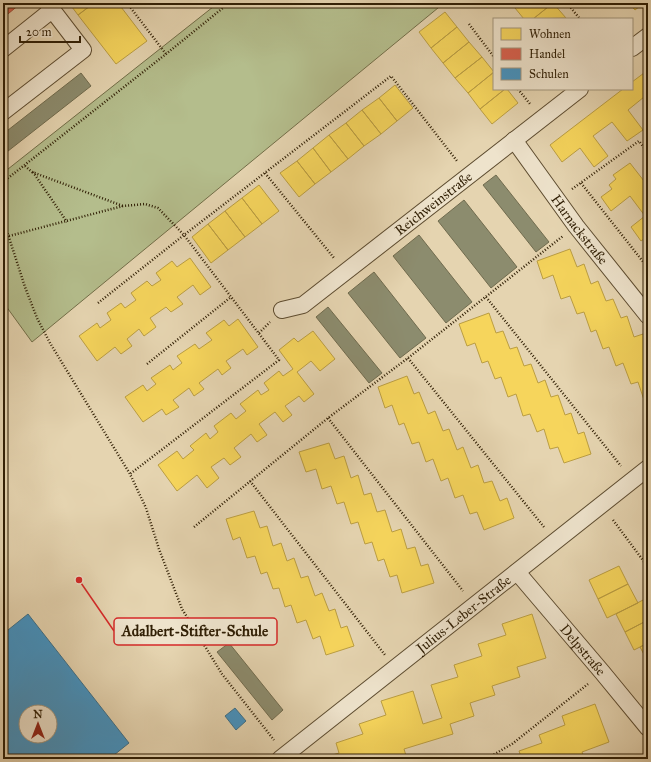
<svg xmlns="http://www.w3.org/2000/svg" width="651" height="762" font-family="'IM FELL Great Primer',serif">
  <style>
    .green { fill: #b4bd8c; stroke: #726e48 }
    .homes { fill: #f6d55c; stroke: #bb9e42 }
    .shops { fill: #d6604d; stroke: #a44c37 }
    .schools { fill: #4393c3; stroke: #3d708a; fill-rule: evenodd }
    .industry { fill: #8c8c6e; stroke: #706b4e }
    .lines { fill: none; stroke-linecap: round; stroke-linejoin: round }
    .street-casing { stroke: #5d4c30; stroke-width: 18 }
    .path { stroke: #301f05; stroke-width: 2.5; stroke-dasharray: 1 2; stroke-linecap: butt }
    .street { stroke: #eee3cc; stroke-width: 16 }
    .labels { text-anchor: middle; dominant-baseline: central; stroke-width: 4; stroke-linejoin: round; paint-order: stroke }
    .street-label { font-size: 14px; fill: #301f05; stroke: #eee3cc }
    .leader { fill: none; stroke: #d62828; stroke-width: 1.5 }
    .callout-dot { fill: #d62828; stroke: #eee3cc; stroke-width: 1.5 }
    .callout { fill: #eee3cc; stroke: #d62828; stroke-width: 1.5 }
    .callout-label { font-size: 15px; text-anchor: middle; font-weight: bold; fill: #301f05 }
  </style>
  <rect width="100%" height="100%" fill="#e5d4b0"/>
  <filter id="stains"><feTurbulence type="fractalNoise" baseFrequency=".005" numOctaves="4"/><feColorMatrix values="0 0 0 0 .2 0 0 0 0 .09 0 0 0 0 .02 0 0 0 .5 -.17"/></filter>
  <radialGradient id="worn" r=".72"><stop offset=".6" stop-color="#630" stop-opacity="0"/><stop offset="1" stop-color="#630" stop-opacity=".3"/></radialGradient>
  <!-- green -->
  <path class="green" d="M218,3H444L32,342L3,302V173Z"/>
  <!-- homes -->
  <path class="homes" d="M69,3H94L78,15Z
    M94,3H118L147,41L116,64L78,15Z
    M511,3H522L515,8Z
    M522,3H553L533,19H524L515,8Z
    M553,3L566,18L533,19Z
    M629,3H644L635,10Z
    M445,12L457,27L431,48L419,32Z
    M457,27L469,42L443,63L431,48Z
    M469,42L482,57L455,78L443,63Z
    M482,57L494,72L468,93L455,78Z
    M648,70V102L644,97L628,110L643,130L627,141L612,122L593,136L608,156L594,167L580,148L562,162L550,145L623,89H632V82Z
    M494,72V89H505L480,109L468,93Z
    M395,85L413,108L397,121L379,98Z
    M505,89H507L518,103L492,124L480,109Z
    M379,98L397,121L381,134L362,110Z
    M362,110L381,134L364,146L346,123Z
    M346,123L364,146L348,159L329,135Z
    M329,135L348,159L331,172L313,148Z
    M313,148L331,172L315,184L297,161Z
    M297,161L315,184L299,197L280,173Z
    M630,163L644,181L648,177V236L641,241L631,227L645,216L630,196L611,211L601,197L612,189L609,185L616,179L613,175Z
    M259,185L279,211L262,224L242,198Z
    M242,198L262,224L245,237L225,211Z
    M225,211L245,237L228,250L208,224Z
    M208,224L228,250L211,263L192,237Z
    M570,249L577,267L584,264L591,284L598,281L606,301L613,299L621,318L627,316L634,337L643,334L648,348V398L644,400L638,382L631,384L623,363L616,366L609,347L603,349L596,330L591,332L584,312L577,314L570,296L561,299L553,275L543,279L537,261Z
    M190,258L211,287L200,295L193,285L177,297L183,304L171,312L166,307L150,318L156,327L144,336L139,329L127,339L132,346L121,354L115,347L97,361L79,336L97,323L100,328L111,320L107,313L121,303L125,308L136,300L131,293L147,281L152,286L161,280L156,273L172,261L177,267Z
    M489,313L496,333L503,331L510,349L517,347L524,366L531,364L538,383L545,380L551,397L558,395L565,415L571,413L578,434L584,432L591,454L564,463L558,447L550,449L544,429L537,432L530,414L523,416L516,394L508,397L501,377L495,379L488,361L482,363L475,343L467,346L459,324Z
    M238,319L258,347L247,355L243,349L226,361L231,368L222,375L218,369L199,383L204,389L194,396L189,388L173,400L179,407L166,415L162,409L143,422L125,397L143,385L147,391L156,384L151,378L170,365L173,370L182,363L177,356L195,344L199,349L212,340L206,333L224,320L229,326Z
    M313,331L335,359L320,371L311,361L297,372L314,394L304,402L299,396L285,406L292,415L283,422L275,412L259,424L267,435L257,442L251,434L234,448L241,457L230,465L224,458L211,467L219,478L207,488L197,475L177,491L158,465L177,451L183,459L194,450L190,446L206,433L210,439L218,432L214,426L231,413L236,419L246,411L240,404L258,390L261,395L269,390L264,383L279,371L283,376L293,369L279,350L294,338L298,342Z
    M407,376L414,394L419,392L428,414L435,411L443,431L449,429L457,450L463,447L471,468L478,465L484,483L492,481L500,501L507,498L514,518L484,530L477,512L470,514L463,495L455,498L448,478L441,481L433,459L426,462L419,442L412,444L404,423L399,425L392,405L385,408L378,387Z
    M329,443L335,459L344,456L351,478L358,475L364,495L371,493L377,512L385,510L392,532L401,529L407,549L415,547L421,566L428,564L434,583L402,593L397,575L390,577L384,559L378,561L372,542L365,544L358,522L351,524L344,502L337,504L331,486L322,489L316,469L306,472L299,452Z
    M254,511L260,528L267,526L273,546L281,543L287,561L294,558L301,578L308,576L315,596L322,593L329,611L335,609L341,628L347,626L354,646L326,655L320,636L313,639L306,620L297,623L291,605L285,607L279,588L273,589L267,572L261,574L255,556L247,558L240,537L233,540L226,519Z
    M619,566L628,584L598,599L589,580Z
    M628,584L638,603L607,618L598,599Z
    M645,599L648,605V620L625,632L616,614Z
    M532,614L546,658L517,667L520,677L492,686L495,695L470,703L474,716L450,724L453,734L404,749L407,759H319L339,753L336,743L363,734L359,724L386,715L381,701L413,691L423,724L442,718L431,685L458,677L454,665L482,656L478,644L506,635L502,624Z
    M648,620V643L634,650L625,632Z
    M648,643V662L640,647Z
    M595,704L609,742L582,752L585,759H522L519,751L542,743L539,735L565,725L562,716Z"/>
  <!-- shops -->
  <path class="shops" d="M3,3H19L20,4L3,18Z"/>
  <!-- schools -->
  <path class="schools" d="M28,614L129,743L109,759H3V634ZM26,712H50V736H26Z
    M235,708L246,721L236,730L225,716Z"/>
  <!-- industry -->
  <path class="industry" d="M81,73L91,86L3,155V134Z
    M496,175L549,242L536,252L483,185Z
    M464,200L517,267L491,288L438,221Z
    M419,235L472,302L446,323L393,256Z
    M374,272L426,338L400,358L348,293Z
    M328,307L382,373L369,383L316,317Z
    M229,643L283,710L272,720L217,652Z"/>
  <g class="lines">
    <defs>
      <g id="street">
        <path d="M632,48L648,36"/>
        <path d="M3,49L52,10"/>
        <path d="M3,112L83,50L47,3"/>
        <path id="s1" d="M514,140L576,226L648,316"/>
        <path id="s2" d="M282,310L303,305L580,89"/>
        <path id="s3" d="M517,572L602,672L648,728"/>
        <path id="s4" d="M280,759L648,468"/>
      </g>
    </defs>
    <!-- street casing -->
    <use href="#street" class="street-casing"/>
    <!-- path -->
    <path class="path" d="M127,3L166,54
      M567,3L580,19
      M469,24L494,57
      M518,89L530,104
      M25,166L32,172L123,206
      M33,172L67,222
      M265,173L334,258
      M3,182L166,54L229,3
      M581,183L648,268
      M572,189L639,141L648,153
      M3,219L25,287L37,318L50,343L130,474L146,508L159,549L182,609L222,674L274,740
      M9,236L123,206L145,204L158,208L184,235L279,360L130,474
      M486,297L621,466
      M98,303L184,235L391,76L457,161
      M259,333L270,322
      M408,358L544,527
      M147,364L231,297
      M328,418L463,591
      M250,481L385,655
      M613,520L648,567
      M194,527L328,418L408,358L563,236
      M486,759L512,744L588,684"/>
    <!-- street -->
    <use href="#street" class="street"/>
  </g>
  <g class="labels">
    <!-- street labels -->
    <g class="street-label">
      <text stroke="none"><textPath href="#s2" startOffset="187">Reichweinstraße</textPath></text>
      <text stroke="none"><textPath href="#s1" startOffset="111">Harnackstraße</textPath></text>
      <text stroke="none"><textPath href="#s4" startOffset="234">Julius-Leber-Straße</textPath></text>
      <text stroke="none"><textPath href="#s3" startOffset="102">Delpstraße</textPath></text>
    </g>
  </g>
  <!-- callouts -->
  <path class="leader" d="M79 580L114 631"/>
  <circle class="callout-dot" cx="79" cy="580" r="4"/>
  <rect class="callout" x="114" y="618" width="163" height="27" rx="4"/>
  <g class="callout-label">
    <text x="195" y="636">Adalbert-Stifter-Schule</text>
  </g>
  <!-- margin -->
  <rect width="651" height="762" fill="none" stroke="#e5d4b0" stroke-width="16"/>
  <rect x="4" y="4" width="643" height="754" fill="none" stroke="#301f05" stroke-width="2"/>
  <rect x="8" y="8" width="635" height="746" fill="none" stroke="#301f05"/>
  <!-- legend -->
  <rect x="493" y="18" width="140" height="72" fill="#eee3cc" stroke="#a2957c"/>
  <rect x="501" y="28" width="20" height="12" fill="#f6d55c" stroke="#a2957c"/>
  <text x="529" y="38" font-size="12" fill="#301f05">Wohnen</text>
  <rect x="501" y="48" width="20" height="12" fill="#d6604d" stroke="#a2957c"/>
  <text x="529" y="58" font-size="12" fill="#301f05">Handel</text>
  <rect x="501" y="68" width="20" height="12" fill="#4393c3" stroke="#a2957c"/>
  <text x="529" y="78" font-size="12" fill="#301f05">Schulen</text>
  <!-- north arrow -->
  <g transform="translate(38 724)"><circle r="19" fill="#eee3cc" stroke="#a2957c"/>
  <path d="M0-3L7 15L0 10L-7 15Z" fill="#8f2418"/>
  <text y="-6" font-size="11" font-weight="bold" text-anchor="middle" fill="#301f05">N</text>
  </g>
  <!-- scale -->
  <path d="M20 36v6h60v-6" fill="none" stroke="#301f05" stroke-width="2"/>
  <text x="26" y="36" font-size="12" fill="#301f05" stroke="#eee3cc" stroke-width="3" paint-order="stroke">20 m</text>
  <rect width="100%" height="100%" filter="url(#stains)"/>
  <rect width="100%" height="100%" fill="url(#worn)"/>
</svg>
